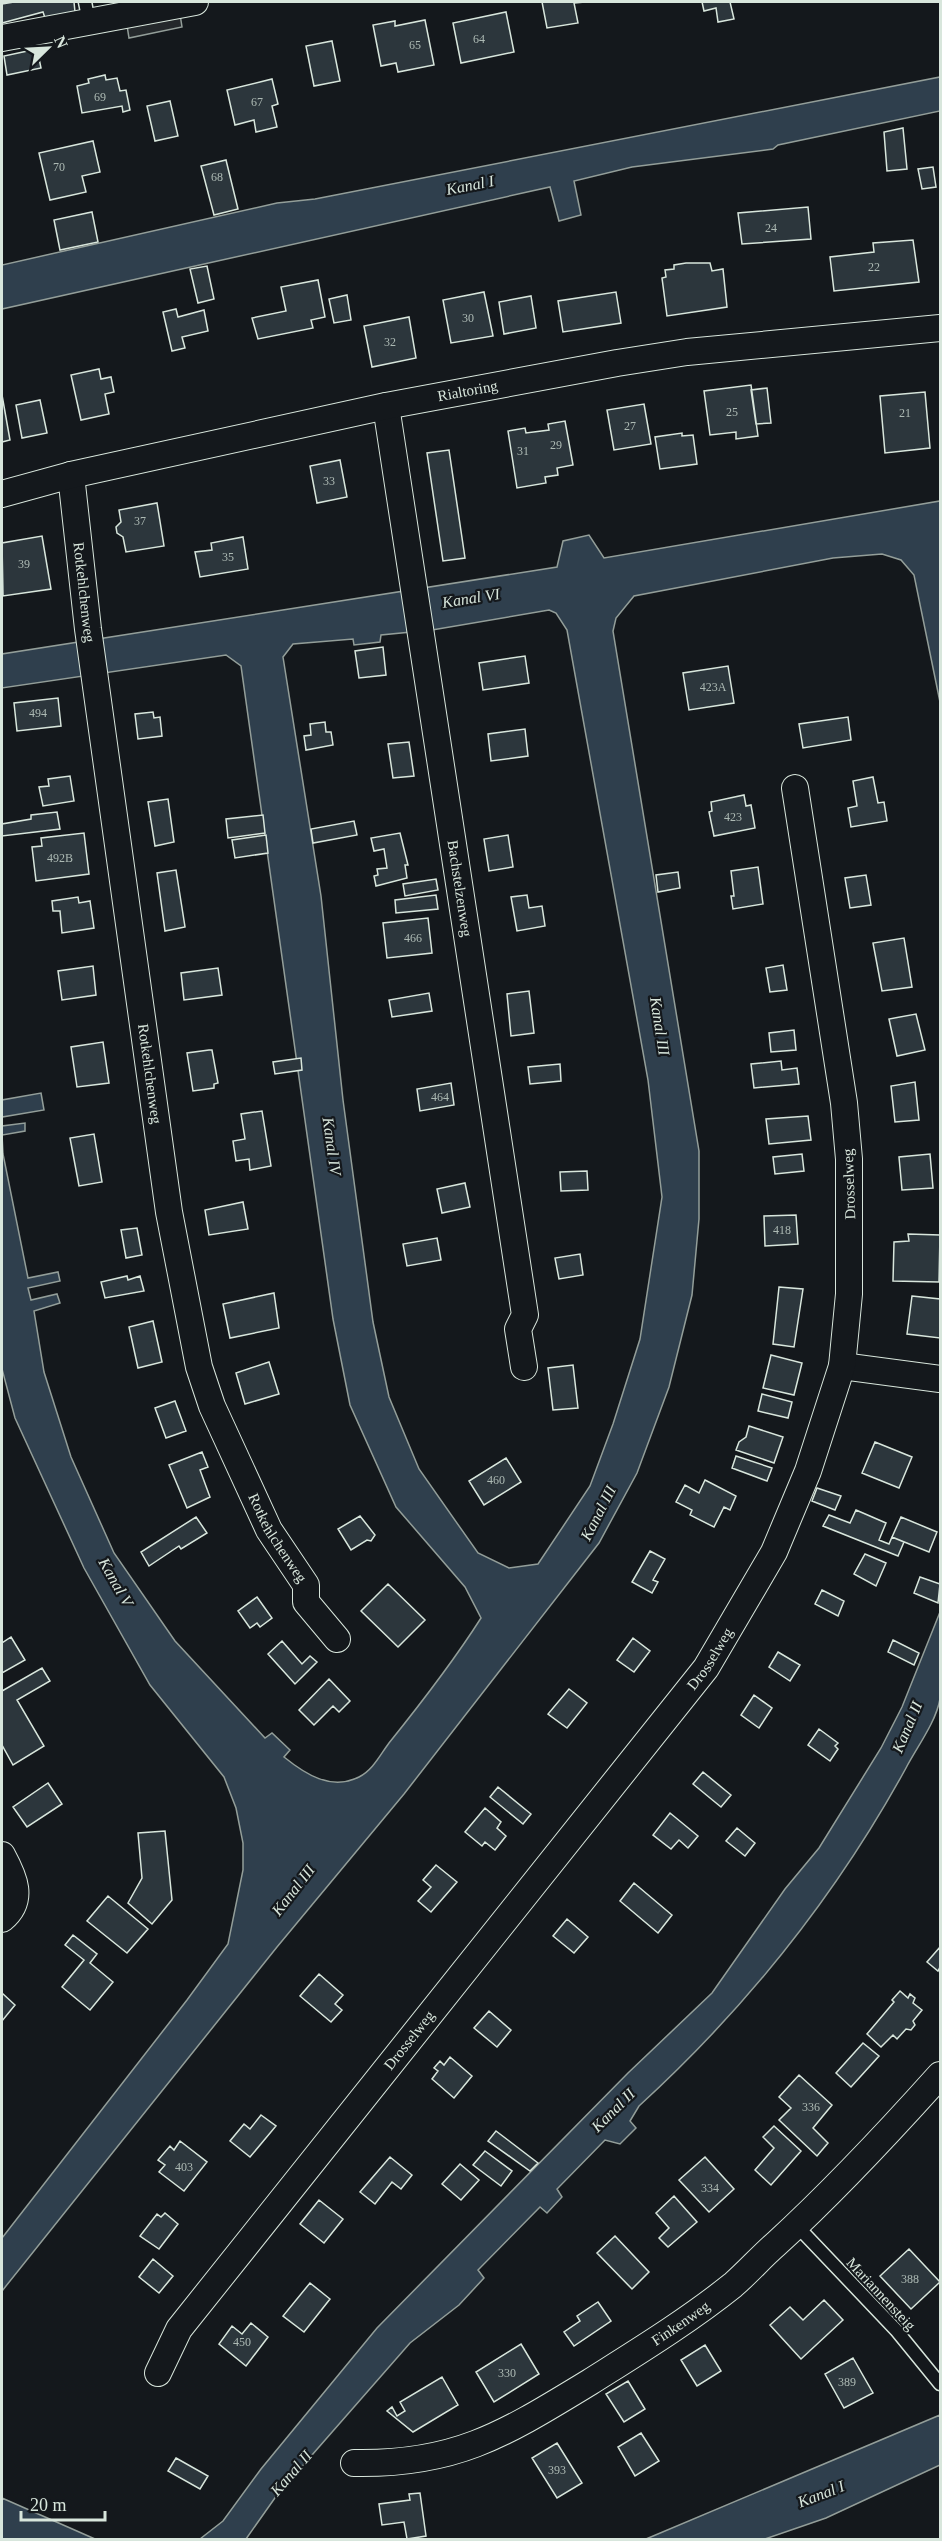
<svg xmlns="http://www.w3.org/2000/svg" width="942" height="2541" font-family="Georgia,serif">
  <style>
    .parking { fill: #24282b; stroke: #939e99; stroke-width: 1.5 }
    .water { fill: #2f3f4d; stroke: #939e99; stroke-width: 1.5; fill-rule: evenodd }
    .building { fill: #2c363c; stroke: #d8e6dc; stroke-width: 1.5 }
    .lines { fill: none; stroke-linecap: round; stroke-linejoin: round }
    .lane-casing { stroke: #d8e6dc; stroke-width: 15 }
    .street-casing { stroke: #d8e6dc; stroke-width: 28 }
    .lane { stroke: #14181c; stroke-width: 12 }
    .street { stroke: #14181c; stroke-width: 26 }
    .labels { text-anchor: middle; dominant-baseline: central; stroke-width: 4.5; stroke-linejoin: round; paint-order: stroke }
    .number-label { font-size: 12px; fill: #adbab4 }
    .street-label { font-size: 15px; fill: #d8e6dc; stroke: #14181c }
    .water-label { font-size: 16px; font-style: italic; fill: #d8e6dc; stroke: #14181c }
  </style>
  <rect width="100%" height="100%" fill="#14181c"/>
  <!-- parking -->
  <path class="parking" d="M179,8L182,27L129,38L126,19Z"/>
  <!-- water -->
  <path class="water" d="M940,77V111L778,145L773,149L632,167L574,181L581,215L559,221L550,187L2,309V265L277,203L315,199Z
    M940,501V702L914,575L901,560L882,554L833,558L634,596L616,618L613,631L699,1151V1219L692,1295L669,1387L637,1473L599,1543L404,1794L277,1947L2,2291V2238L187,2000L228,1944L243,1870V1843L236,1808L224,1777L150,1685L84,1568L15,1418L2,1369V1126L25,1123V1131L2,1135L3,1154L28,1278L58,1272L60,1281L28,1288L31,1300L57,1294L60,1303L34,1311L44,1372L71,1457L114,1553L175,1641L265,1738L272,1733L290,1750L284,1757C305,1774 331,1791 359,1777C373,1770 380,1755 389,1743C422,1702 453,1662 481,1618L465,1587L396,1507L350,1405L333,1319L241,666L226,655L2,688V654L557,567L563,541L589,535L604,558ZM549,610L556,613L567,630L648,1080L662,1197L640,1339L613,1424L590,1486L538,1564L509,1568L478,1553L419,1469L389,1397L373,1322L343,1100L321,896L283,657L293,644L353,639L354,645L380,642L381,635L432,630Z
    M41,1093L44,1110L2,1117V1100Z
    M940,1612C941,1636 942,1676 940,1699C936,1722 917,1747 906,1768C837,1894 745,2009 639,2106L630,2121L636,2128L620,2144L605,2140L557,2189L562,2197L547,2213L540,2207L478,2270L484,2278L459,2305L410,2343L277,2495L246,2539H200L223,2521L261,2469L377,2328L628,2073L712,1993L785,1889L819,1848L881,1748L902,1707Z
    M940,2415V2465L826,2518L765,2539H646Z
    M2,2498L95,2539H2Z"/>
  <!-- building -->
  <path class="building" d="M14,2H74L75,12L45,18L43,12L2,23V4Z
    M542,2H585L574,3L578,23L547,28Z
    M702,2H730L734,19L718,22L716,8L704,11Z
    M506,12L514,52L461,63L453,23Z
    M425,20L434,65L398,72L396,63L381,66L373,25L395,21V26Z
    M332,41L340,81L314,86L306,46Z
    M37,49L41,68L7,75L4,56Z
    M105,75L106,80L117,78L120,91L126,90L130,110L123,112L122,106L82,113L77,86L89,83L88,79Z
    M272,79L278,104L272,106L277,127L256,132L254,120L235,125L227,90Z
    M170,101L178,136L155,141L147,106Z
    M903,128L907,169L887,171L884,132Z
    M93,141L100,172L82,176L86,192L50,200L39,153Z
    M226,160L238,209L214,215L201,166Z
    M933,167L936,187L922,189L918,169Z
    M808,207L811,239L742,244L738,213Z
    M92,212L98,242L60,250L54,220Z
    M913,240L919,282L834,291L830,257L874,252L873,243Z
    M686,263H710L712,271L723,269L727,307L667,316L662,278L666,277L665,270L674,269V265Z
    M207,266L214,299L198,303L190,269Z
    M318,280L325,317L311,320L313,328L258,339L252,318L286,311L281,287Z
    M484,292L493,336L451,343L443,300Z
    M616,292L621,323L563,332L558,301Z
    M347,295L351,320L334,323L329,299Z
    M531,296L536,328L504,334L499,302Z
    M176,309L178,317L204,310L208,331L182,337L185,348L172,351L163,312Z
    M409,317L416,358L372,367L364,326Z
    M99,369L101,379L111,377L114,392L105,394L109,414L81,420L71,375Z
    M751,385L758,436L736,439V432L710,435L704,391Z
    M767,388L771,423L756,424L751,390Z
    M925,392L930,448L885,453L880,396Z
    M2,395L10,440L2,442Z
    M40,400L47,433L22,438L16,405Z
    M644,404L651,444L614,450L607,410Z
    M565,421L573,465L557,468L558,475L545,477L546,483L517,488L508,431L525,428L526,433L549,430L548,424Z
    M682,433V436L693,435L697,464L660,469L655,437Z
    M449,450L465,558L443,561L427,453Z
    M340,460L347,497L317,503L310,466Z
    M157,503L164,546L126,552L123,537L117,533L116,527L121,522L119,510Z
    M42,536L51,589L3,596L2,543Z
    M243,537L248,569L200,577L195,552L212,550L211,543Z
    M383,647L386,675L359,678L355,651Z
    M525,656L529,683L483,690L479,663Z
    M728,666L734,703L689,710L683,673Z
    M58,698L61,726L17,731L14,703Z
    M153,712L154,718L160,717L162,736L138,739L135,714Z
    M848,717L851,740L803,748L799,724Z
    M325,722L326,732H331L333,745L306,750L304,736L311,735L310,724Z
    M525,729L528,756L491,761L488,734Z
    M409,742L414,776L393,778L388,744Z
    M70,776L74,801L43,806L39,787L49,786L48,779Z
    M873,777L878,803L884,802L887,821L851,827L848,808L857,806L853,781Z
    M744,795L746,806L751,805L755,828L714,836L709,812L712,811L711,802Z
    M168,799L174,842L155,846L148,802Z
    M57,812L60,829L2,836V824L31,819V815Z
    M263,815L265,833L228,838L226,819Z
    M354,821L357,835L313,843L311,829Z
    M84,833L89,874L36,881L32,847L42,846L41,838Z
    M400,833L408,865H405L407,878L376,886L374,876L378,875L377,869L387,868L384,849L374,851L371,838Z
    M266,835L268,853L235,858L232,840Z
    M508,835L513,867L489,871L484,839Z
    M758,867L763,904L733,909L731,896H734L731,871Z
    M176,870L185,927L165,931L157,873Z
    M678,872L680,888L658,892L656,875Z
    M866,875L871,905L850,908L845,878Z
    M436,879L438,890L405,896L403,884Z
    M436,895L438,909L396,913L395,900Z
    M527,895L529,908L542,906L545,926L517,931L511,897Z
    M78,897L79,903L90,901L94,928L62,933L60,911H53L52,901Z
    M428,918L432,953L387,958L383,923Z
    M904,938L912,987L882,991L873,943Z
    M783,965L787,990L770,992L766,968Z
    M93,966L96,995L62,1000L58,971Z
    M218,968L222,995L184,1000L181,973Z
    M529,991L534,1033L511,1036L507,994Z
    M429,993L432,1011L392,1017L389,1000Z
    M916,1014L925,1050L897,1056L889,1019Z
    M794,1030L796,1050L771,1052L769,1033Z
    M103,1042L109,1083L77,1087L71,1047Z
    M209,1050H212L218,1083L214,1084V1088L193,1091L187,1053Z
    M301,1058L302,1070L275,1074L273,1062Z
    M781,1061L782,1070L797,1068L799,1084L754,1088L751,1064Z
    M560,1064L561,1081L530,1084L528,1067Z
    M915,1082L919,1120L895,1122L891,1086Z
    M451,1083L454,1105L420,1111L417,1089Z
    M262,1111L271,1166L250,1170L249,1159L236,1161L233,1141L245,1139L241,1114Z
    M808,1116L811,1140L769,1144L766,1119Z
    M94,1134L102,1182L79,1186L70,1138Z
    M802,1154L804,1171L775,1174L773,1157Z
    M930,1154L933,1188L902,1190L899,1157Z
    M587,1171L588,1190L561,1191L560,1172Z
    M465,1183L470,1207L442,1213L437,1189Z
    M243,1202L248,1229L209,1235L205,1210Z
    M796,1215L798,1244L765,1246L764,1216Z
    M137,1228L142,1255L126,1258L121,1230Z
    M908,1234L940,1235L939,1282L893,1281L894,1242L909,1241Z
    M437,1238L441,1260L407,1266L403,1244Z
    M580,1254L583,1275L559,1279L555,1258Z
    M127,1276L128,1280L140,1276L144,1291L105,1298L101,1282Z
    M779,1287L803,1289L794,1347L773,1344Z
    M274,1293L279,1328L230,1338L223,1304Z
    M912,1296L940,1299V1338L907,1334Z
    M153,1321L162,1362L138,1368L129,1327Z
    M771,1355L802,1363L794,1395L763,1388Z
    M269,1362L279,1394L245,1404L236,1373Z
    M573,1365L578,1408L553,1410L548,1368Z
    M762,1394L792,1402L788,1418L758,1411Z
    M175,1401L186,1431L166,1438L155,1408Z
    M749,1426L783,1437L774,1463L736,1450L739,1442L746,1437Z
    M875,1442L912,1457L899,1488L862,1473Z
    M202,1452L208,1467L200,1470L210,1497L187,1508L169,1465Z
    M736,1456L772,1468L767,1481L732,1468Z
    M506,1458L521,1482L484,1505L469,1481Z
    M705,1480L736,1496L730,1510L724,1507L714,1527L690,1515L692,1510L676,1502L685,1485L699,1493Z
    M817,1488L841,1496L835,1510L812,1501Z
    M856,1510L886,1523L879,1540L889,1544L892,1537L904,1542L898,1556L823,1526L829,1515L850,1523Z
    M360,1516L375,1535L371,1541L367,1540L351,1550L338,1529Z
    M196,1517L207,1533L181,1549L179,1546L149,1566L141,1552Z
    M901,1517L937,1532L929,1552L892,1537Z
    M650,1551L665,1559L653,1580L658,1582L652,1593L632,1582Z
    M865,1554L886,1563L876,1586L854,1574Z
    M920,1577L940,1584L938,1603L914,1593Z
    M388,1584L425,1620L398,1647L361,1611Z
    M822,1590L844,1601L838,1616L815,1604Z
    M257,1597L272,1618L260,1627L257,1623L250,1628L238,1611Z
    M11,1637L25,1660L2,1673V1643Z
    M633,1638L650,1651L634,1672L617,1660Z
    M893,1640L919,1653L914,1665L888,1652Z
    M282,1641L302,1664L310,1656L317,1662L295,1684L268,1654Z
    M778,1652L800,1665L790,1681L769,1667Z
    M42,1668L50,1681L17,1700L44,1746L13,1765L2,1745V1691Z
    M329,1679L350,1701L339,1712L333,1706L314,1725L299,1710Z
    M569,1689L587,1703L567,1728L548,1714Z
    M754,1695L772,1708L759,1728L741,1715Z
    M819,1729L838,1743L835,1746L838,1749L830,1761L808,1745Z
    M703,1772L731,1795L721,1807L693,1784Z
    M48,1783L62,1804L27,1827L13,1807Z
    M498,1787L531,1814L523,1824L490,1797Z
    M485,1808L501,1822L497,1828L506,1836L495,1850L485,1842L482,1846L465,1832Z
    M670,1813L698,1836L688,1848L679,1840L671,1849L653,1835Z
    M737,1828L755,1843L745,1856L726,1841Z
    M165,1831L172,1900L152,1924L128,1903L142,1878L138,1833Z
    M436,1865L457,1882L431,1912L418,1901L431,1887L423,1880Z
    M634,1883L672,1915L658,1933L620,1901Z
    M108,1896L148,1929L127,1953L87,1921Z
    M567,1919L588,1937L574,1953L553,1936Z
    M73,1935L97,1954L90,1963L113,1982L90,2010L62,1987L84,1960L65,1945Z
    M940,1947V1967L938,1971L927,1962Z
    M319,1974L343,1995L335,2004L342,2010L331,2022L300,1996Z
    M900,1991L908,1998L910,1994L915,1998L913,2003L922,2010L913,2021L915,2025L911,2030L906,2029L897,2039L893,2035L881,2047L867,2034L894,2002L892,2000Z
    M2,1993L15,2005L2,2021Z
    M489,2011L511,2030L497,2047L474,2028Z
    M863,2043L879,2056L851,2087L836,2073Z
    M450,2057L472,2076L454,2098L432,2079L438,2071L434,2068L440,2061L444,2065Z
    M799,2075L832,2105L813,2128L828,2143L817,2156L779,2120L791,2108L779,2097Z
    M261,2115L276,2126L250,2157L230,2141L244,2124L250,2129Z
    M774,2126L801,2151L771,2185L755,2170L774,2148L763,2137Z
    M496,2131L538,2163L530,2171L488,2141Z
    M180,2141L207,2162L184,2191L159,2172L165,2165L158,2160L170,2146L174,2150Z
    M485,2151L512,2171L501,2186L473,2165Z
    M390,2157L412,2175L401,2189L392,2182L375,2204L360,2192Z
    M705,2157L734,2189L709,2212L679,2180Z
    M460,2164L479,2180L461,2200L442,2184Z
    M674,2196L697,2222L668,2247L659,2238L669,2228L656,2213Z
    M319,2200L343,2219L324,2243L300,2224Z
    M165,2213L178,2224L159,2249L140,2236L157,2214L161,2217Z
    M615,2236L649,2272L632,2289L597,2253Z
    M909,2249L940,2282L911,2309L880,2276Z
    M153,2259L173,2276L159,2293L139,2277Z
    M310,2283L330,2299L304,2332L283,2316Z
    M824,2300L843,2320L801,2359L770,2325L790,2307L803,2320Z
    M598,2302L611,2321L574,2346L564,2332L580,2321L577,2316Z
    M251,2323L268,2337L246,2366L219,2344L232,2326L242,2334Z
    M521,2344L539,2374L494,2402L476,2372Z
    M705,2345L721,2371L697,2386L681,2360Z
    M853,2358L873,2393L844,2408L825,2374Z
    M442,2377L458,2405L413,2432L387,2411L392,2407L397,2416L405,2411L400,2402Z
    M628,2381L645,2409L624,2422L606,2394Z
    M641,2433L659,2461L635,2476L618,2447Z
    M557,2443L582,2483L557,2498L532,2458Z
    M176,2458L208,2476L200,2489L168,2471Z
    M420,2493L426,2536L407,2539L404,2522L382,2525L379,2504L410,2500L409,2494Z"/>
  <g class="lines">
    <defs>
      <path id="lane" d="M85,2L89,22
        M797,2226L896,2330L940,2384"/>
      <g id="street">
        <path d="M2,38L195,2"/>
        <path id="s1" d="M386,406L525,1315L518,1329L524,1367"/>
        <path id="s2" d="M71,475L88,629L169,1212L199,1367L212,1406L269,1530L306,1585V1602L337,1639"/>
        <path id="s3" d="M2,494L71,475L386,406L617,363L687,352L940,328"/>
        <path d="M842,1366L940,1379"/>
        <path d="M2,1855C14,1877 25,1900 2,1919"/>
        <path id="s4" d="M158,2373L179,2329L706,1668L774,1552L808,1471L842,1366L849,1294V1159L844,1103L795,788"/>
        <path id="s5" d="M354,2463C457,2465 506,2433 590,2382C639,2351 688,2321 733,2285C748,2272 761,2257 776,2244C834,2191 888,2133 940,2075"/>
      </g>
    </defs>
    <!-- lane casing -->
    <use href="#lane" class="lane-casing"/>
    <!-- street casing -->
    <use href="#street" class="street-casing"/>
    <!-- lane -->
    <use href="#lane" class="lane"/>
    <!-- street -->
    <use href="#street" class="street"/>
  </g>
  <g class="labels">
    <!-- number labels -->
    <g class="number-label">
      <text x="479" y="39">64</text>
      <text x="415" y="45">65</text>
      <text x="100" y="97">69</text>
      <text x="257" y="102">67</text>
      <text x="59" y="167">70</text>
      <text x="217" y="177">68</text>
      <text x="771" y="228">24</text>
      <text x="874" y="267">22</text>
      <text x="468" y="318">30</text>
      <text x="390" y="342">32</text>
      <text x="732" y="412">25</text>
      <text x="905" y="413">21</text>
      <text x="630" y="426">27</text>
      <text x="556" y="445">29</text>
      <text x="523" y="451">31</text>
      <text x="329" y="481">33</text>
      <text x="140" y="521">37</text>
      <text x="228" y="557">35</text>
      <text x="24" y="564">39</text>
      <text x="713" y="687">423A</text>
      <text x="38" y="713">494</text>
      <text x="733" y="817">423</text>
      <text x="60" y="858">492B</text>
      <text x="413" y="938">466</text>
      <text x="440" y="1097">464</text>
      <text x="782" y="1230">418</text>
      <text x="496" y="1480">460</text>
      <text x="811" y="2107">336</text>
      <text x="184" y="2167">403</text>
      <text x="710" y="2188">334</text>
      <text x="910" y="2279">388</text>
      <text x="242" y="2342">450</text>
      <text x="507" y="2373">330</text>
      <text x="847" y="2382">389</text>
      <text x="557" y="2470">393</text>
    </g>
    <!-- street labels -->
    <g class="street-label">
      <text stroke="none"><textPath href="#s3" startOffset="477">Rialtoring</textPath></text>
      <text stroke="none"><textPath href="#s2" startOffset="118">Rotkehlchenweg</textPath></text>
      <text stroke="none"><textPath href="#s1" startOffset="488">Bachstelzenweg</textPath></text>
      <text stroke="none"><textPath href="#s2" startOffset="604">Rotkehlchenweg</textPath></text>
      <text transform="translate(849 1184) rotate(-92)">Drosselweg</text>
      <text stroke="none"><textPath href="#s2" startOffset="1090">Rotkehlchenweg</textPath></text>
      <text stroke="none"><textPath href="#s4" startOffset="904">Drosselweg</textPath></text>
      <text stroke="none"><textPath href="#s4" startOffset="418">Drosselweg</textPath></text>
      <text transform="translate(881 2294) rotate(47)">Mariannensteig</text>
      <text stroke="none"><textPath href="#s5" startOffset="362">Finkenweg</textPath></text>
    </g>
    <!-- water labels -->
    <g class="water-label">
      <text transform="translate(470 185) rotate(-11)">Kanal I</text>
      <text transform="translate(471 598) rotate(-9)">Kanal VI</text>
      <text transform="translate(660 1026) rotate(81)">Kanal III</text>
      <text transform="translate(332 1146) rotate(82)">Kanal IV</text>
      <text transform="translate(598 1513) rotate(-63)">Kanal III</text>
      <text transform="translate(116 1582) rotate(60)">Kanal V</text>
      <text transform="translate(907 1727) rotate(-67)">Kanal II</text>
      <text transform="translate(293 1890) rotate(-52)">Kanal III</text>
      <text transform="translate(613 2110) rotate(-45)">Kanal II</text>
      <text transform="translate(291 2473) rotate(-49)">Kanal II</text>
      <text transform="translate(821 2494) rotate(-21)">Kanal I</text>
    </g>
  </g>
  <!-- border -->
  <rect width="942" height="2541" fill="none" stroke="#d8e6dc" stroke-width="6"/>
  <!-- north arrow -->
  <g transform="translate(48 48) rotate(66)" stroke="#14181c" stroke-width="4.5" paint-order="stroke">
  <path d="M0-4.5L10 22L0 15L-10 22Z" fill="#d8e6dc"/>
  <text y="-9" font-size="16" font-weight="bold" text-anchor="middle" fill="#d8e6dc">N</text>
  </g>
  <!-- scale -->
  <path d="M21 2511v9h84v-9" fill="none" stroke="#d8e6dc" stroke-width="3"/>
  <text x="30" y="2511" font-size="18" fill="#d8e6dc" stroke="#14181c" stroke-width="4.5" paint-order="stroke">20 m</text>
</svg>
